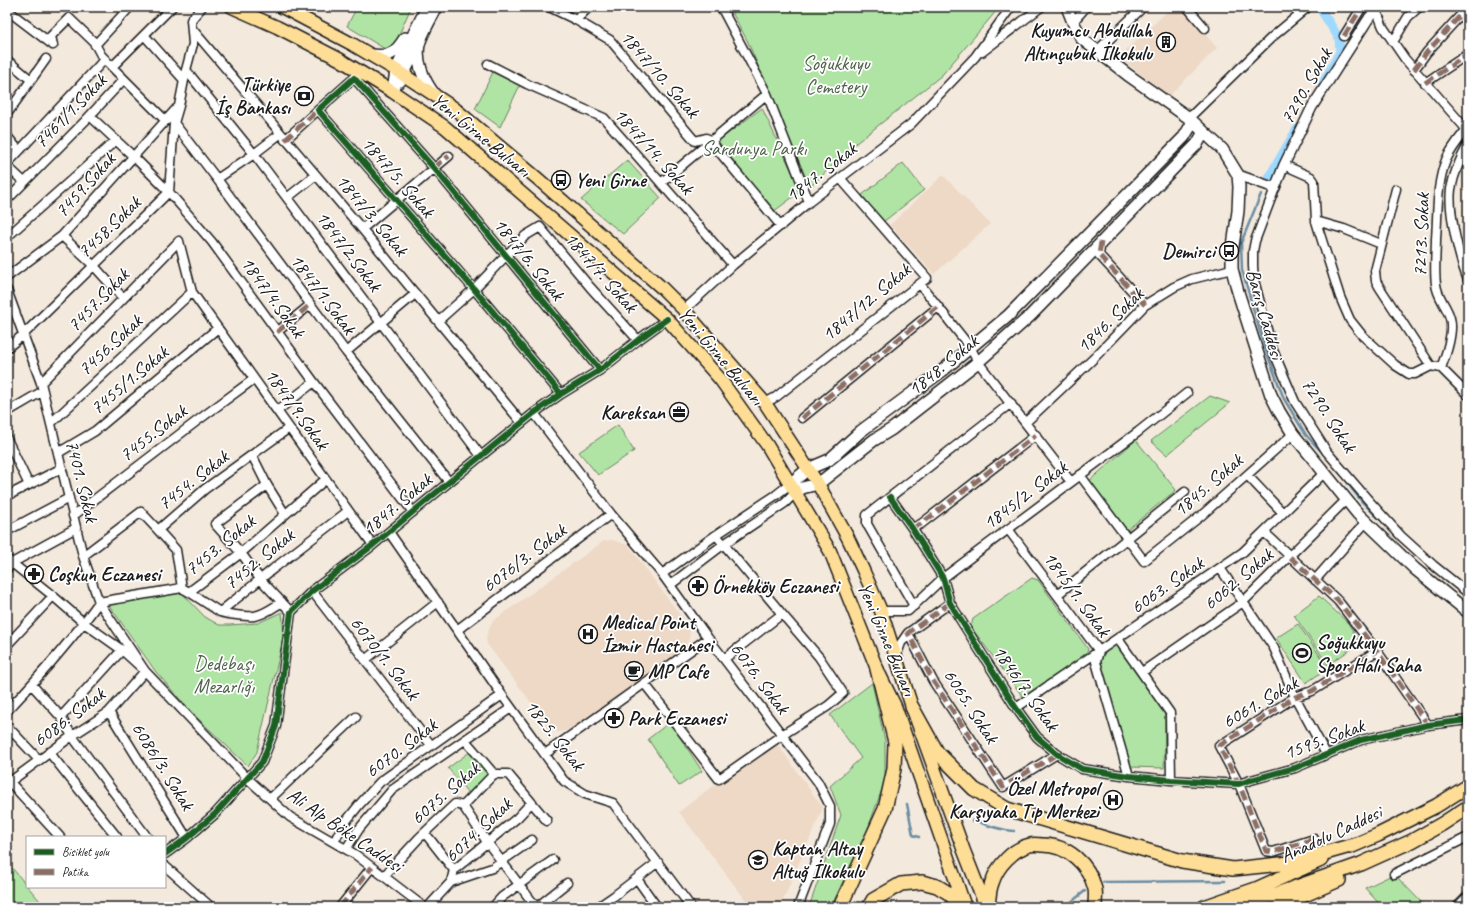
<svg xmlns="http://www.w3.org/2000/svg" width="1475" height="914" font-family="Caveat,sans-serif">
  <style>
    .built { fill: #edd9c5 }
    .green { fill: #b0e4a5; stroke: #668060 }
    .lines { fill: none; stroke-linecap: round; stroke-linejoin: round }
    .stream { stroke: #6a8da4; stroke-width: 2.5 }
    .canal { stroke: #9ed9ff; stroke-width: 9 }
    .minor-casing { stroke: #1c1c1c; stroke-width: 11 }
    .tertiary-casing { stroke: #1c1c1c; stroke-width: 12 }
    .secondary-casing { stroke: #1c1c1c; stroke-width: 14 }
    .primary-casing { stroke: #1c1c1c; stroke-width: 15 }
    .trunk-casing { stroke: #1c1c1c; stroke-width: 16 }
    .minor { stroke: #fff; stroke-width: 8 }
    .tertiary { stroke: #fff; stroke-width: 9 }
    .secondary { stroke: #fff; stroke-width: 11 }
    .primary { stroke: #fedd96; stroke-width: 12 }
    .trunk { stroke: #fedd96; stroke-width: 13 }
    .quiet { stroke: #8d6e63; stroke-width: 5; stroke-dasharray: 10 5; stroke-linecap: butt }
    .cycleway-casing { stroke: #fff; stroke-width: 8 }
    .cycleway { stroke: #1b5e20; stroke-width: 6 }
    .labels { text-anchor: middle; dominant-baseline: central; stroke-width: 3.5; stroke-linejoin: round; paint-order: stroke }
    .poi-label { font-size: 20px; font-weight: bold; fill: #1c1c1c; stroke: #fff; text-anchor: start }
    .park-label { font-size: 20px; fill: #50624c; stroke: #fff }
    .street-label { font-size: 20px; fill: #1c1c1c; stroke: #fff }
  </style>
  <rect width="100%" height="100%" fill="#f4e9dd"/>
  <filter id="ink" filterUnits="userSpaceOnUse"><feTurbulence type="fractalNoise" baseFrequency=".025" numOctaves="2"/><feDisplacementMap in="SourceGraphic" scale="8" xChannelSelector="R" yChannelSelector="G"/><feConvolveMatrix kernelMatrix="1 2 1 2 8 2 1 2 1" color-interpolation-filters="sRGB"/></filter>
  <g filter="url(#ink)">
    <!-- built -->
    <path class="built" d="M1172,7H1181L1217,48L1169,96L1119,57Z
      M943,175L990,224L934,274L890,225Z
      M612,540L628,545L686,623L690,631L689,639L685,647L678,654L569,730L559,732L546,730V722L487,644L486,637L489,629L493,621L604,541Z
      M778,745L823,808L780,907H751L679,812L706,791Z"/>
    <!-- green -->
    <path class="green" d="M357,7H411L395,44L385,49L347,26Z
      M729,7H997L998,9L942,75L855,144L810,187L747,40Z
      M493,72L520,85L500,127L475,109Z
      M762,108L801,191L773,212L718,141Z
      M627,160L661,198L623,234L581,200Z
      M903,163L924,190L883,222L862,195Z
      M1210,396L1230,403L1167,455L1151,441Z
      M618,425L634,451L598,475L579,452Z
      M1136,440L1176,490L1127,530L1089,481Z
      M1032,578L1038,580L1088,649L1086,655L1023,697L971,627L973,619Z
      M181,592L205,617L219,625H230L258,623L282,612L284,635L257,752L248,766L192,713L156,672L109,605Z
      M1319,596L1348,623L1360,643L1328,665L1294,615Z
      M1298,624L1328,668L1306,683L1276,638Z
      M1116,641L1165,713L1164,768L1131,767L1100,659Z
      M872,683L885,741V781L867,831L831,907H809L841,815L830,786L861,758L830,715Z
      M670,722L702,771L679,786L648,739Z
      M471,751L488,770V775L468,793L448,768Z
      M7,862L45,907H7Z
      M1394,874L1426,907H1382L1365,888Z"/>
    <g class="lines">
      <!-- stream -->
      <path class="stream" d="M1261,194L1241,243L1242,270L1264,345L1284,399L1306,435L1329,460
        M1344,477C1356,498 1370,510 1388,527
        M1424,562L1437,573
        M907,804L913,835L919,837
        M972,821L974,820C988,826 999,830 1014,831
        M1103,882L1225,881
        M1065,907L1085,891"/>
      <!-- canal -->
      <path class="canal" d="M1319,7L1339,38L1340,52L1322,85
        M1269,177L1297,129"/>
      <defs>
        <path id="minor" d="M549,7L576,20L610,40L695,141L706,138L711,140L716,148L781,226
          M721,7L767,94L809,202
          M1187,7L1205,28
          M1375,7L1383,27L1405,59L1468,131
          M7,10L53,45
          M576,20L589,7
          M1073,22L1086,7
          M193,30L362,229L522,423
          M144,35L184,80
          M1344,36L1362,7
          M1393,42L1408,17L1419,7
          M53,45L51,36L69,18L94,42L101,55L112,67L166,121
          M95,45L129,8L128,7
          M1097,51L1143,7
          M982,52L1041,7
          M7,60L31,80
          M488,64L527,84L604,118L733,265
          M112,67L172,7
          M186,70L254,154L481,456
          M1414,70L1427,52L1468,7
          M1425,83L1468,54
          M7,114L46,59
          M90,116L134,157L169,192L212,242L314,382L413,512
          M1189,118L1271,38L1308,7
          M174,123L217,179L346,352L449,482
          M7,136L19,151
          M285,140L318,110
          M1468,145C1460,159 1454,173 1451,189C1448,212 1459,258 1468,280
          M7,164L105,59
          M1284,165L1311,177L1314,181L1316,221L1319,231L1340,297L1350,320L1362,335L1395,365L1409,374H1415L1431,366
          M7,166L24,182
          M217,179L254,154L280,134
          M661,183L767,94
          M1275,188L1255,241L1253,251V266L1254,280L1272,348L1295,402L1327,452L1370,502L1401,536L1433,565L1468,593
          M1396,189L1375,271L1376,281L1380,288L1431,366L1441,368L1468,395
          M287,198L316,175
          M7,200L85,121L124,79
          M1316,221L1344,229L1381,244
          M362,229L449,156
          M62,236L94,266L123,298
          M7,237L115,141
          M179,241L192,292L373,545
          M1101,242L1099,255L1145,305
          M7,277L62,236L177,108
          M920,284L970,347L978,362L1071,482
          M7,290L41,383L83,556L99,602L145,671L109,712L72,736L7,784
          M684,310L733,265L809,202L911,124L975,57L1011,7
          M438,321L474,289L525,236L540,227L590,287L638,340
          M277,332L310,305
          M7,348L24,334L169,192L174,123L179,106L186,70L193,44L191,20L202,7
          M346,352L415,294
          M1441,368C1446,355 1454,332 1450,318C1447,306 1437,297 1436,284C1434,269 1436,253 1436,239C1438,213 1436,185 1446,160C1451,149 1459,139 1466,130
          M41,383L179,241
          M561,394L474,289L318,110L354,78L440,175L600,370
          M765,403L776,397L927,278L840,178
          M277,411L314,382
          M7,412L43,391
          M534,413L611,514L662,574L708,638L818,782L830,806V824L798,907
          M802,418L938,307
          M1026,422L1092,360L1145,305L1174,287L1192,279L1232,269
          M51,423L192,292
          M7,439L29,485
          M58,453L95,431L218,328
          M252,455L267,485L285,514
          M1080,475L1144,561L1202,515L1293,434
          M1247,475L1283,513
          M267,485L215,524L241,553L260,579L291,612
          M7,496L62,468
          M890,497L912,528L943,578L950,603L1016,708L1037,737L1057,754L1082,769L1129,776L1171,780L1239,784L1251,780L1295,768L1361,740L1428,725L1468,720
          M73,516L197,421L254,379
          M912,528L921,524L1036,435
          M1008,529L1099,651L1096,662L1129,776
          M158,530L176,550L182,588
          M7,531L69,498
          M389,532L502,695L564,781L585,794L613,803L691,907
          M1264,532L1338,601L1377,651L1428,725
          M716,535L782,614L724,659
          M83,556L141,512L158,530L205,489L289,428
          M7,559L53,596L84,623L122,650L145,671L248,779L290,817L356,855L424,907
          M1220,568L1274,648L1295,697L1326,754
          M7,569L12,563L76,528
          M662,574L716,535L776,495L790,484
          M1315,580L1366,522
          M670,585L724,544L785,503L795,493
          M312,591L431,745
          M189,592L220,612L273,569L348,511
          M1057,595L1185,492
          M950,603L908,633L933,681L1003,787L1057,754
          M914,606L867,524V515L1011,403
          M881,611H908L943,578L1138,432L1187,393
          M220,612C226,614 248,617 254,616C264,615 274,607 282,602
          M457,630L611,514
          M1118,639L1170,713L1171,780
          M7,645L53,596
          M896,657L901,643L908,633
          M365,660L438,602
          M1142,672L1243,602L1346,500
          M644,683L719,779L782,735L828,706L843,693L819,657L782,614
          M32,685L61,717L72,736L147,837
          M1016,708L1243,552L1324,473
          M7,711C40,676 72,640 99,602L182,588L189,592L241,553L326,479
          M109,712L187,838
          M61,717L122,650
          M7,726L39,760
          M465,740L494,774
          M49,752L117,837
          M545,754L708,638
          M7,779L60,837
          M270,799L356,717
          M463,806L487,842L536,907
          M425,833L454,870
          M1314,839L1273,852L1266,851L1239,784L1219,746L1295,697L1312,691L1377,651
          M334,842L343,825L359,805L380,782L502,695
          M346,849L359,829L392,790L511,708
          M165,854L187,838L215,814L262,762L276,726L291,612L312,591L373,545L449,482L534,413L561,394L600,370L638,340L667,319
          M165,866L211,907
          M1394,874L1468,837
          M384,876L419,838L455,804L463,806L494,774H508L547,821
          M637,879L657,907
          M451,882L454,870L517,818L531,803
          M340,907L372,867
          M428,907L451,882L492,868L532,840
          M493,907L502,897L553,860
          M537,907L567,883
          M598,907L614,896L658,862
          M1457,907L1468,896"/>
        <path id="tertiary" d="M1238,175L1275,188L1284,165L1312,107L1376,7"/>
        <path id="secondary" d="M1067,7L1073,22L1082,39L1128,75L1189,118L1222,149L1238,175L1239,187L1238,211L1232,253V269L1238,292L1261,364L1271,395L1279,411L1293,434L1358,514L1415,569L1468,612
          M371,55C390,57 395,54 405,38
          M400,81L418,45
          M393,92L396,70L427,7
          M434,94C424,81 414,59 420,41C424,30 431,18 437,7
          M790,484L808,469L829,460L861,431L942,371L1008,316L1184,137L1193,122
          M795,493L802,488L818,484L874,440L892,429L978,362L1030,316L1197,144L1204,132"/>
        <path id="primary" d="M232,7L277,27L339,59L393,92L445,127L667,319L720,379L767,445L830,551L877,669L895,706L965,907
          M282,7L352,44L396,70L454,108L538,179L662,288L684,310L765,403L818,484L848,538L863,570L881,611L912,707L964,851L986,907"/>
        <path id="trunk" d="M912,707L937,752L974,789L1007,809L1182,861L1233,869L1290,863L1357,844
          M1350,847L1378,835L1436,806L1468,786
          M840,907L885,809L894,769L895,742L877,669
          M869,907L873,900L901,884L922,882L937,886L950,894L961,907
          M988,907C989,899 989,890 992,883C997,866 1013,849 1030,845C1034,844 1039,845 1042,845C1068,845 1089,864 1095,889C1096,894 1095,901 1095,907
          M1204,907L1256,889L1321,860
          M1240,907L1361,864L1412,841L1442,824L1468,807
          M1277,907L1339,880"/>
      </defs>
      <!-- minor casing -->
      <use href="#minor" class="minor-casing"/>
      <!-- tertiary casing -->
      <use href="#tertiary" class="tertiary-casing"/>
      <!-- secondary casing -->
      <use href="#secondary" class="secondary-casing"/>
      <!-- primary casing -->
      <use href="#primary" class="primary-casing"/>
      <!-- trunk casing -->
      <use href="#trunk" class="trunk-casing"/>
      <!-- minor -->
      <use href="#minor" class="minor"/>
      <!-- tertiary -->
      <use href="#tertiary" class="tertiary"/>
      <!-- secondary -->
      <use href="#secondary" class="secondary"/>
      <!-- primary -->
      <use href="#primary" class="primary"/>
      <!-- trunk -->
      <use href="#trunk" class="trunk"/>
      <!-- quiet -->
      <path class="quiet" d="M1344,36L1362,7
        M1414,70L1427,52L1468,7
        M1425,83L1468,54
        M285,140L318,110
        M434,168L449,156
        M1101,242L1099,255L1145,305
        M277,332L310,305
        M802,418L938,307
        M912,528L921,524L1036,435
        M1290,557L1338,601L1377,651L1428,725
        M950,603L908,633L933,681L1003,787L1057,754
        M1314,839L1273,852L1266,851L1239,784L1219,746L1295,697L1312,691L1377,651
        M340,907L372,867"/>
      <defs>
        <path id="cycleway" d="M561,394L474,289L318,110L354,78L440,175L600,370
          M890,497L912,528L943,578L950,603L1016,708L1037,737L1057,754L1082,769L1129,776L1171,780L1239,784L1251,780L1295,768L1361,740L1428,725L1468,720
          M165,854L187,838L215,814L262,762L276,726L291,612L312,591L373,545L449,482L534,413L561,394L600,370L638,340L667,319"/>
      </defs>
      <!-- cycleway casing -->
      <use href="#cycleway" class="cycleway-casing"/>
      <!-- cycleway -->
      <use href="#cycleway" class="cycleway"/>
    </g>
  </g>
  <!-- icons -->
  <defs>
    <symbol id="building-ring" viewBox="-11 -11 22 22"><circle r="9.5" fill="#fff" stroke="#1c1c1c" stroke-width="1.5"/><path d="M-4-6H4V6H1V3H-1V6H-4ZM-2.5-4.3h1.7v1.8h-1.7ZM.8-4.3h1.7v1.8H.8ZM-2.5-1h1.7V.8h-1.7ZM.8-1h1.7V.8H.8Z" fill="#1c1c1c"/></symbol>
    <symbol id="bank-ring" viewBox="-11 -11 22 22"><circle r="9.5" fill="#fff" stroke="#1c1c1c" stroke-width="1.5"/><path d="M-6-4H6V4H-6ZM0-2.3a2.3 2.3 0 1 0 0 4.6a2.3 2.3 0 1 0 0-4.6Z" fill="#1c1c1c"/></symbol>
    <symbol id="bus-ring" viewBox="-11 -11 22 22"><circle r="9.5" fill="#fff" stroke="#1c1c1c" stroke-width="1.5"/><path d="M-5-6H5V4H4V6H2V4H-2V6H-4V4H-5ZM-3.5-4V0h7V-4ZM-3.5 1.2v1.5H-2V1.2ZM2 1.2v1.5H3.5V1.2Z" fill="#1c1c1c"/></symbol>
    <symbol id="office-ring" viewBox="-11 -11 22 22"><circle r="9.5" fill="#fff" stroke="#1c1c1c" stroke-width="1.5"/><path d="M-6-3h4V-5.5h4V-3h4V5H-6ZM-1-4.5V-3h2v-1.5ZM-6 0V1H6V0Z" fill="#1c1c1c"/></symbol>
    <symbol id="pharmacy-ring" viewBox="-11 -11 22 22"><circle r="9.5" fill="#fff" stroke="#1c1c1c" stroke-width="1.5"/><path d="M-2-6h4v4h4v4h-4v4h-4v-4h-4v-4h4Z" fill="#1c1c1c"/></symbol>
    <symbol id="hospital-ring" viewBox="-11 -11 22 22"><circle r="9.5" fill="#fff" stroke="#1c1c1c" stroke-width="1.5"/><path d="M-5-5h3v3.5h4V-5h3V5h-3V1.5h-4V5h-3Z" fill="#1c1c1c"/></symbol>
    <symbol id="stadium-ring" viewBox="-11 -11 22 22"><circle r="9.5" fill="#fff" stroke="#1c1c1c" stroke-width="1.5"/><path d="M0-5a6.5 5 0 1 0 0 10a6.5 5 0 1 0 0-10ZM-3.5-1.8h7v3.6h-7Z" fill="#1c1c1c"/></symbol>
    <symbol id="cafe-ring" viewBox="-11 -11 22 22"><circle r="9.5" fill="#fff" stroke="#1c1c1c" stroke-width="1.5"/><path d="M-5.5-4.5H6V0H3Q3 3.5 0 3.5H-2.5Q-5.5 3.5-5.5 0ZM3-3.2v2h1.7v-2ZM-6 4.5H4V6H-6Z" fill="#1c1c1c"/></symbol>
    <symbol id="school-ring" viewBox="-11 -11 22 22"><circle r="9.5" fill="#fff" stroke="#1c1c1c" stroke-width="1.5"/><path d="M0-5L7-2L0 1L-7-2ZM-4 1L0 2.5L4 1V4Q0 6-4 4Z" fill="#1c1c1c"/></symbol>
  </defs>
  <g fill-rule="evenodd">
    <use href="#building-ring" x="1155" y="31" width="22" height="22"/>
    <use href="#bank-ring" x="293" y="85" width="22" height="22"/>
    <use href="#bus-ring" x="550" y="169" width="22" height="22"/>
    <use href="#bus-ring" x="1218" y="240" width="22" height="22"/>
    <use href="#office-ring" x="668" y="401" width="22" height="22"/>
    <use href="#pharmacy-ring" x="23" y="563" width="22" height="22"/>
    <use href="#pharmacy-ring" x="687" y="575" width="22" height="22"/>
    <use href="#hospital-ring" x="577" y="623" width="22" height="22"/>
    <use href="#stadium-ring" x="1291" y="642" width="22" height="22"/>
    <use href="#cafe-ring" x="623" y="660" width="22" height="22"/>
    <use href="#pharmacy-ring" x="603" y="707" width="22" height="22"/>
    <use href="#hospital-ring" x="1102" y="789" width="22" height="22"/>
    <use href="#school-ring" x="747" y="849" width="22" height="22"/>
  </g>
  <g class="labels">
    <!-- poi labels -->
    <g class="poi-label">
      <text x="1152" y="30" text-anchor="end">Kuyumcu Abdullah<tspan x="1152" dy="23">Altınçubuk İlkokulu</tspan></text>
      <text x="290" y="84" text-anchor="end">Türkiye<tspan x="290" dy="23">İş Bankası</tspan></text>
      <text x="575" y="180">Yeni Girne</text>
      <text x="1215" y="251" text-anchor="end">Demirci</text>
      <text x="665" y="412" text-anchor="end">Kareksan</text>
      <text x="48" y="574">Coşkun Eczanesi</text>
      <text x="712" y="586">Örnekköy Eczanesi</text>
      <text x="602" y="622">Medical Point<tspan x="602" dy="23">İzmir Hastanesi</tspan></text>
      <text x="1316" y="642">Soğukkuyu<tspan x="1316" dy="23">Spor Halı Saha</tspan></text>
      <text x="648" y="671">MP Cafe</text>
      <text x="628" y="718">Park Eczanesi</text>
      <text x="1099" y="788" text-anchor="end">Özel Metropol<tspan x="1099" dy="23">Karşıyaka Tıp Merkezi</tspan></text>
      <text x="772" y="848">Kaptan Altay<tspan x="772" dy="23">Altuğ İlkokulu</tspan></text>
    </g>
    <!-- park labels -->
    <g class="park-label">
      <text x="836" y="63">Soğukkuyu<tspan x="836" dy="23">Cemetery</tspan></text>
      <text x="754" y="148">Sardunya Parkı</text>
      <text x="224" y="663">Dedebaşı<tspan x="224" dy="23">Mezarlığı</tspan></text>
    </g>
    <!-- street labels -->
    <g class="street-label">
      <text transform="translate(660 74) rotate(49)">1847/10. Sokak</text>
      <text transform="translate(1306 86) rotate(-60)">7290. Sokak</text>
      <text transform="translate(70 111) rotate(-46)">7461/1.Sokak</text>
      <text transform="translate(481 135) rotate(39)">Yeni Girne Bulvarı</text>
      <text transform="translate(654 151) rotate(48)">1847/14. Sokak</text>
      <text transform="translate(821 172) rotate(-38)">1847. Sokak</text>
      <text transform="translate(398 177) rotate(49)">1847/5. Sokak</text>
      <text transform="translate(85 185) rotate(-48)">7459.Sokak</text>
      <text transform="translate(372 215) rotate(50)">1847/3. Sokak</text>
      <text transform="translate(109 227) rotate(-44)">7458.Sokak</text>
      <text transform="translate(1421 235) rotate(-88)">7213. Sokak</text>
      <text transform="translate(349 251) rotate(53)">1847/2.Sokak</text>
      <text transform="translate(529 259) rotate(51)">1847/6. Sokak</text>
      <text transform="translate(601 272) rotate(49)">1847/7. Sokak</text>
      <text transform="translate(323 294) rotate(53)">1847/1.Sokak</text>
      <text transform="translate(273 297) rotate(54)">1847/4.Sokak</text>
      <text transform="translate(98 300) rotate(-46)">7457.Sokak</text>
      <text transform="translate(866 302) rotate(-40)">1847/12. Sokak</text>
      <text transform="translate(1265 314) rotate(74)">Barış Caddesi</text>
      <text transform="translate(1110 320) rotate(-44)">1846. Sokak</text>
      <text transform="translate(110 345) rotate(-43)">7456.Sokak</text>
      <text transform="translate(721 356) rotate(50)">Yeni Girne Bulvarı</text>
      <text transform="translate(943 365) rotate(-39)">1848. Sokak</text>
      <text transform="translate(129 380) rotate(-40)">7455/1.Sokak</text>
      <text transform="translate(297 409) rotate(54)">1847/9.Sokak</text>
      <text transform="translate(1329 415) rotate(57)">7290. Sokak</text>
      <text transform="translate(153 433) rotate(-38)">7455.Sokak</text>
      <text transform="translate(193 480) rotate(-38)">7454. Sokak</text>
      <text transform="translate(82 481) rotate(76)">7401. Sokak</text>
      <text transform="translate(1208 485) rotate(-41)">1845. Sokak</text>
      <text transform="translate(1025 495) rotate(-37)">1845/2. Sokak</text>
      <text transform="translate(397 504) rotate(-40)">1847. Sokak</text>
      <text transform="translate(220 545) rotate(-39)">7453. Sokak</text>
      <text transform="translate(524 558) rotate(-37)">6076/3. Sokak</text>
      <text transform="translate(259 559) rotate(-39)">7452. Sokak</text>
      <text transform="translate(1238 579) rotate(-40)">6062. Sokak</text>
      <text transform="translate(1167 585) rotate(-35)">6063. Sokak</text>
      <text transform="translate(1077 594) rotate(54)">1845/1. Sokak</text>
      <text transform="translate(887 639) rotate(67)">Yeni Girne Bulvarı</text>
      <text transform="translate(385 658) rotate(52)">6070/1. Sokak</text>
      <text transform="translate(760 678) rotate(53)">6076. Sokak</text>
      <text transform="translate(1026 688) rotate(55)">1846/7. Sokak</text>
      <text transform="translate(1260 702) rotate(-30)">6061. Sokak</text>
      <text transform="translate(971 706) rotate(57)">6065. Sokak</text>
      <text transform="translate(69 717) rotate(-37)">6086. Sokak</text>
      <text transform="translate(555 735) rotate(52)">1825. Sokak</text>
      <text transform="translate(1324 739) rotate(-20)">1595. Sokak</text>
      <text transform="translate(401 748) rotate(-37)">6070. Sokak</text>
      <text transform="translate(163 766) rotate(58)">6086/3. Sokak</text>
      <text transform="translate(445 793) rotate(-41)">6075. Sokak</text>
      <text transform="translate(345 830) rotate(34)">Ali Alp Böke Caddesi</text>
      <text transform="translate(478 830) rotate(-43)">6074. Sokak</text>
      <text transform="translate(1331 834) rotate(-25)">Anadolu Caddesi</text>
    </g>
  </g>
  <!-- margin -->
  <rect width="1475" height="914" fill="none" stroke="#fff" stroke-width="24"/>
  <rect x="12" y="12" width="1451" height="890" fill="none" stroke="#1c1c1c" stroke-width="1.5" filter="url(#ink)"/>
  <!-- legend -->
  <rect x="26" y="836" width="140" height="52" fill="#ffffff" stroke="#a4a4a4"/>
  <rect x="34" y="849" width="20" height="6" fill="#1b5e20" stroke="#a4a4a4"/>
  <text x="62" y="856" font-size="12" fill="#1c1c1c">Bisiklet yolu</text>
  <rect x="34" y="869" width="20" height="6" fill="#8d6e63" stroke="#a4a4a4"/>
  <text x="62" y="876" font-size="12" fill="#1c1c1c">Patika</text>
</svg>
